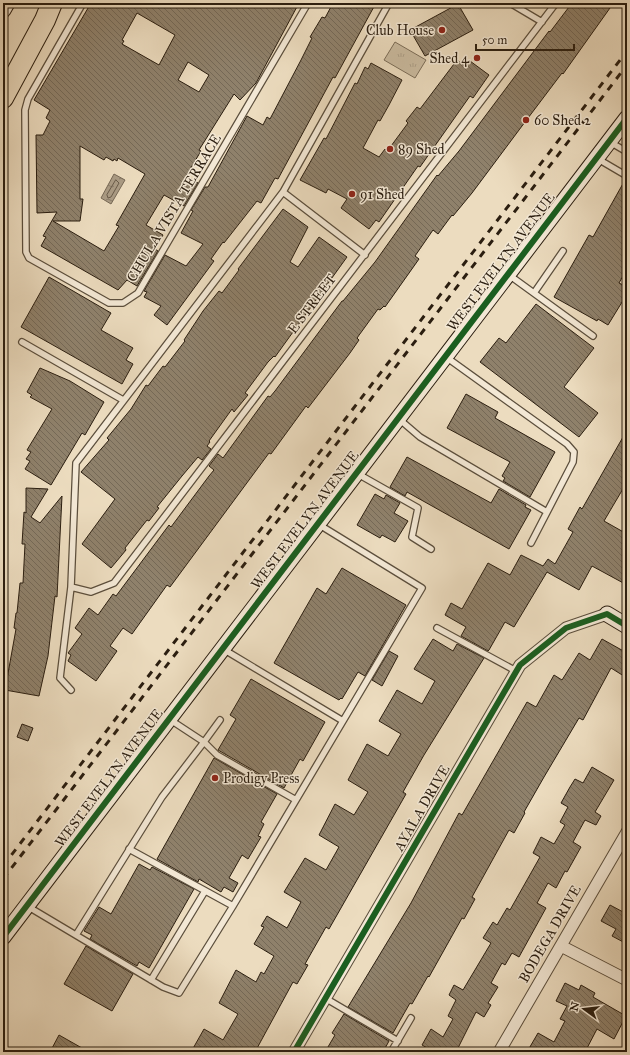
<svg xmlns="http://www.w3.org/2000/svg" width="630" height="1055" font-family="'IM FELL Great Primer',serif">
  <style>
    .park { fill: url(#park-tufts); stroke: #7b6d58 }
    .water { fill: url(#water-ripples); stroke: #776956 }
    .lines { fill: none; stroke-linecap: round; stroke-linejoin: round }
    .shore { stroke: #6a5c4a; stroke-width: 1 }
    .building { fill: url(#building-back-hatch); stroke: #2b1e10; fill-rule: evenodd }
    .lane-casing { stroke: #5b4e3c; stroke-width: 8 }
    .street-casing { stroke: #5b4e3c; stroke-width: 13 }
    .secondary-casing { stroke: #2b1e10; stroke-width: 17 }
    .highway-casing { stroke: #2b1e10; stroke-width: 22 }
    .lane { stroke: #f3e8d5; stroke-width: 5.5 }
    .street { stroke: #f3e8d5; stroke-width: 11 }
    .secondary { stroke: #f3e8d5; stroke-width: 15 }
    .highway { stroke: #ecdcbf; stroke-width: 20 }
    .rail { stroke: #2b1e10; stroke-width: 3; stroke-dasharray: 7 7; stroke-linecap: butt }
    .cycleway-casing { stroke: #f3e8d5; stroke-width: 8 }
    .cycleway { stroke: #1b5e20; stroke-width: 6 }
    .poi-dot { fill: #8f2418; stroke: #f3e8d5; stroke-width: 1.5 }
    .labels { text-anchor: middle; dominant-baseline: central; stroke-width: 3; stroke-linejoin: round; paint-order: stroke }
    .poi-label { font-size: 14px; fill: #2b1e10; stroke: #f3e8d5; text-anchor: start }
    .street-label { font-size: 14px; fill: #2b1e10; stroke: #f3e8d5 }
  </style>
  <defs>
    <pattern id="park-tufts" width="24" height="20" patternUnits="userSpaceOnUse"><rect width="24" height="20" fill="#cbbca1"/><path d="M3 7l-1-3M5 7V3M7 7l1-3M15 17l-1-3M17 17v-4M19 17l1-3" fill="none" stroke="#aea18a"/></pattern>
    <pattern id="water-ripples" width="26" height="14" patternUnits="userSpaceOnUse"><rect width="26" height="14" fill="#aa9b84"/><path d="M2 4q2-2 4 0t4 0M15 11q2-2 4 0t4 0" fill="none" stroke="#8b7e6b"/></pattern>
    <pattern id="building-back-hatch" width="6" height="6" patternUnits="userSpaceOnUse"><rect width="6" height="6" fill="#8f816b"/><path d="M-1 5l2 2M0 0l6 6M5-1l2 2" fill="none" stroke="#756957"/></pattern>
  </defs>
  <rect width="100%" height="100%" fill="#ecdcbf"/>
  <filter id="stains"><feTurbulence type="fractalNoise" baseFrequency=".005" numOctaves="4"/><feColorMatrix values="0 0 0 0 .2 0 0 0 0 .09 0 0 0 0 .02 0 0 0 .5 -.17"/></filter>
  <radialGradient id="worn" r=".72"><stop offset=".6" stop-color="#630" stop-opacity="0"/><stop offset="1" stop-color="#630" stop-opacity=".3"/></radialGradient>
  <!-- park -->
  <path class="park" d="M395,42L426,60L415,78L384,60Z"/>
  <!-- water -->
  <path class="water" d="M114,174L125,180L111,204L101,198Z"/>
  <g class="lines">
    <!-- shore -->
    <path class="shore" d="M116,180L119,183L111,197L108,198L107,195Z"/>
  </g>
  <!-- building -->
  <path class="building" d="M91,3H299L256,83L240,100L234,94L199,150L201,151L186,176L198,183L184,206L164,195L146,225L163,235L155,249L158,251L137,286L127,280L118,290L41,246L46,237L43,236L57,212L37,213L36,135H43L50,121L46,118L50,110L34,100ZM137,13L175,35L159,65L122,44L124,41L122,40ZM188,62L209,75L199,92L178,80ZM80,146L104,160L106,157L113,161L114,159L117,161L118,158L145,174L116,225L119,226L104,251L53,221H80L83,199H80Z
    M333,3H376L335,78L333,77L278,179L275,178L261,203L257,201L224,243L223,242L211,259L214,261L167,325L154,315L161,306L144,297L147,292L144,291L165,255L186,266L203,244L181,233L193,211L191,210L205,187H208L247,116L263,125L267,117L270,119L301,60L312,38L310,37L322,17L325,18Z
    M572,3H604L610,8L563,74L562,73L525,122L472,193L453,216L452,215L438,234L433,230L415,256L419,259L385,307L384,306L380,310L378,309L357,338L359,340L350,353L308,408L306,406L271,454L269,453L170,587L167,585L132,634L123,628L110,646L117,651L96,681L68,661L71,655L68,653L82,634L75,628L89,608L98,615L113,594L116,596L169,525L171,527L209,476L214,470L209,466L218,454L223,458L268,396L270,397L275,391L342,301H343L375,262L437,175L438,176L459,151L549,31L550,32Z
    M458,4L473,30L425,56L410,30Z
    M457,60L465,66L470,61L489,75L473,98L470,96L420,167L418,166L379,222L376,220L369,229L341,208L347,199L328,189L326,193L300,180L324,138L326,139L355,83L357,84L365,67L368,69L371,63L402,80L389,105L380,121L378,120L363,148L379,157L385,149L386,150L391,146L408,123L406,121L417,107L420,109Z
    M625,180H627V269L619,283L627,287V294L608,325L598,319L597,321L554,297L589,235L593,237Z
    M283,209L308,227L290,262L298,267L319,237L347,257L275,357L274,356L268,362L245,393L248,395L234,412L232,409L209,441L210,442L207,446L211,449L202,460L198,457L182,476L157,507L159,508L149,521L147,520L125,548L126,550L111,568L82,544L115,499L81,472L109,440L107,438L131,409L146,385L148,386L163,366L165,367L185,341L184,340L203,311L219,291L222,293L239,270L238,269Z
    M49,277L111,313L101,330L133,348L126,360L133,364L122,384L21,327Z
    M536,304L594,348L564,387L598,413L579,437L480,362L499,338L506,343Z
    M40,368L70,381L104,402L85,435L82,433L51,485L25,469L30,461L26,459L31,452L27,450L52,409L30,397L32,395L27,392Z
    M466,394L498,412L495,418L555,452L530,497L503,481L505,478L502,476L510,462L447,428Z
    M627,430V482L604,521L627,534V585L592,566L579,590L547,572L514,627L505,622L489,650L488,651L461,636L466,627L445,615L451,603L462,609L488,563L510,575L521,555L543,566L548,559L555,564L573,532L568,529L580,507L582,509Z
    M407,457L491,503L499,489L526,505L525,507L531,510L509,549L407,492L405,496L390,487Z
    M26,488L48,489L31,517L40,523L62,496L57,597L55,596L48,656L39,696L5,690L16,629L14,628L16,613H17L20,583H23L25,544H22L24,512L26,513Z
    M375,494L384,499L386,495L400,503L394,513L408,521L395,542L382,535L380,538L357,525Z
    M342,568L406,605L365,676L358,672L342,699L341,698L339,700L274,663L317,588L326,594Z
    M433,639L453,651L457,644L484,658L424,755L403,792L406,794L329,929L326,927L305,964L308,965L297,984L293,982L255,1052H191L204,1029L223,1040L238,1014L219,1003L236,970L256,982L261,972L264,974L274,956L254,944L264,927L261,926L267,916L287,928L301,902L284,892L305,858L326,870L339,847L319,835L335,804L354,815L368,792L348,780L367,744L388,756L401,734L379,721L397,690L422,704L435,681L414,669Z
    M602,639L627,653V678L611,668L583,720L579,718L544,777L524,812L525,813L514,833L509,830L472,897L475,899L464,919L462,918L429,977L428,976L412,1004L410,1003L393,1033L348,1007L411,903L459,813L462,815L527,702L536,707L554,675L562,680L579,653L590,660Z
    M389,651L398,656L382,686L372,680Z
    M251,679L325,722L303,761L300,759L284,788L218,750L236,719L230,715Z
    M22,724L33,728L28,741L17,737Z
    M214,758L277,794L261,822L264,824L258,836L261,837L248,859L242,855L229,878L238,883L233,892L224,887L221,892L199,879L198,882L157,859Z
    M592,767L614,780L595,812L601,816L596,825L585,820L573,842L581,847L567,872L565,871L556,888L548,883L537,903L546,908L519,957L512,953L505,965L502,963L491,983L498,987L488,1003L491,1005L484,1017L476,1012L456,1052H434L422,1045L431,1029L443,1037L453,1019L448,1016L456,1000L449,995L454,985L463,990L491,943L483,938L493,922L497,925L507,908L510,910L540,857L533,853L541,837L554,844L565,825L560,822L568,807L561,803L570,787L575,779L583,783Z
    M139,864L150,870L152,867L194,889L149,968L139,962L137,966L90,939L92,935L84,931L99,907L111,914Z
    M610,905L625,913L627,908V944L612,936L616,929L601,921Z
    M86,946L133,974L112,1011L64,984Z
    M565,983L579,990L581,985L595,993L593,997L626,1016L614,1039L597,1029L585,1052H527L538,1033L554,1042L565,1021L560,1019L567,1006L556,1001Z
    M344,1014L389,1041L383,1052H325L335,1035L332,1033Z
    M59,1035L89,1052H50Z"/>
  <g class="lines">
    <defs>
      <path id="lane" d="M83,3L28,99L25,110L26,252L29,258L109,303H123L138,293L308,3
        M510,3L542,22
        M610,142L627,152
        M598,159L627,176
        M283,192L365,255
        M509,275L593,336
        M534,293L563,251
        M22,342L123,400
        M446,357L567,444L574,452L573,462L531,543
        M399,419L420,437L547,512
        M358,474L418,508L412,537L431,549
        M71,587L91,592L114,583L556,3
        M437,628L516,671
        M223,649L343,721
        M71,690L60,678L71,587L76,463L283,192L389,3
        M169,719L204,742L220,720
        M129,849L233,906
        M27,906L163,987L179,993L233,906L422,588L318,524
        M76,935L162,797L204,742L217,755L296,800
        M151,980L205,891
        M325,998L398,1041
        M391,1052L411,1018"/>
      <path id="street" d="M561,946L627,980
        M294,1052L520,665L566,628L607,614
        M499,1052L627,832"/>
      <path id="secondary" d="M3,10L7,3
        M607,614L627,626
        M3,937L627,118"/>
      <path id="highway" d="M3,98L45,20L52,3"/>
    </defs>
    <!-- lane casing -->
    <use href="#lane" class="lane-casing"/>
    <!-- street casing -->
    <use href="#street" class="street-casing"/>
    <!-- secondary casing -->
    <use href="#secondary" class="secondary-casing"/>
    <!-- highway casing -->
    <use href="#highway" class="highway-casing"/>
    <!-- lane -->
    <use href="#lane" class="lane"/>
    <!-- street -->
    <use href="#street" class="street"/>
    <!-- secondary -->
    <use href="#secondary" class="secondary"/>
    <!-- highway -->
    <use href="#highway" class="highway"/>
    <!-- rail -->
    <path class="rail" d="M3,866L627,51
      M3,879L627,65"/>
    <defs>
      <path id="cycleway" d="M3,937L627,118
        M294,1052L520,665L566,628L607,614L627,626"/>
    </defs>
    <!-- cycleway casing -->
    <use href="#cycleway" class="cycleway-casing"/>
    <!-- cycleway -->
    <use href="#cycleway" class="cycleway"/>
  </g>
  <!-- markers -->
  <g class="poi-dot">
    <circle cx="442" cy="30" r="4"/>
    <circle cx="477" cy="58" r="4"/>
    <circle cx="526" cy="120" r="4"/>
    <circle cx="390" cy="149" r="4"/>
    <circle cx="352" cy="194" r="4"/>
    <circle cx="215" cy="778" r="4"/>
  </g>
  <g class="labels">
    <!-- poi labels -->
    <g class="poi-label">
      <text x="434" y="30" text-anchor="end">Club House</text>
      <text x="469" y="58" text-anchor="end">Shed 4</text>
      <text x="534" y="120">60 Shed 2</text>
      <text x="398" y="149">89 Shed</text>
      <text x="360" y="194">91 Shed</text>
      <text x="223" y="778">Prodigy Press</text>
    </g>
    <!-- street labels -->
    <g class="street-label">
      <text transform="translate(174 208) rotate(-59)">CHULA VISTA TERRACE</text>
      <text transform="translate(501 262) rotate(-53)">WEST EVELYN AVENUE</text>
      <text transform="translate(312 304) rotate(-53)">E STREET</text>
      <text transform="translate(305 520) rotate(-53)">WEST EVELYN AVENUE</text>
      <text transform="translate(109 778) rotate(-53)">WEST EVELYN AVENUE</text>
      <text transform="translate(422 808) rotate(-60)">AYALA DRIVE</text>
      <text transform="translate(550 934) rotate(-60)">BODEGA DRIVE</text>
    </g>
  </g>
  <!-- margin -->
  <rect width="630" height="1055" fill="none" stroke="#ecdcbf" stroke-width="16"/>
  <rect x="4" y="4" width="622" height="1047" fill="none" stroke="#2b1e10" stroke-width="2"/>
  <rect x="8" y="8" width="614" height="1039" fill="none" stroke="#2b1e10"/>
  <!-- north arrow -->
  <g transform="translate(584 1009) rotate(285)" stroke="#f3e8d5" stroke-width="3" paint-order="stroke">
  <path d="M0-3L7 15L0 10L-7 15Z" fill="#2b1e10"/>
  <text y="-6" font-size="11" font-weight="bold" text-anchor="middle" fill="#2b1e10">N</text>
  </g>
  <!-- scale -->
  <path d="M476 44v6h98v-6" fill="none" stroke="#2b1e10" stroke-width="2"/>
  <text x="482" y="44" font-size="12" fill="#2b1e10" stroke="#f3e8d5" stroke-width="3" paint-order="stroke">50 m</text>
  <rect width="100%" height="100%" filter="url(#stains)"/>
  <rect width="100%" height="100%" fill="url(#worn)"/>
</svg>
